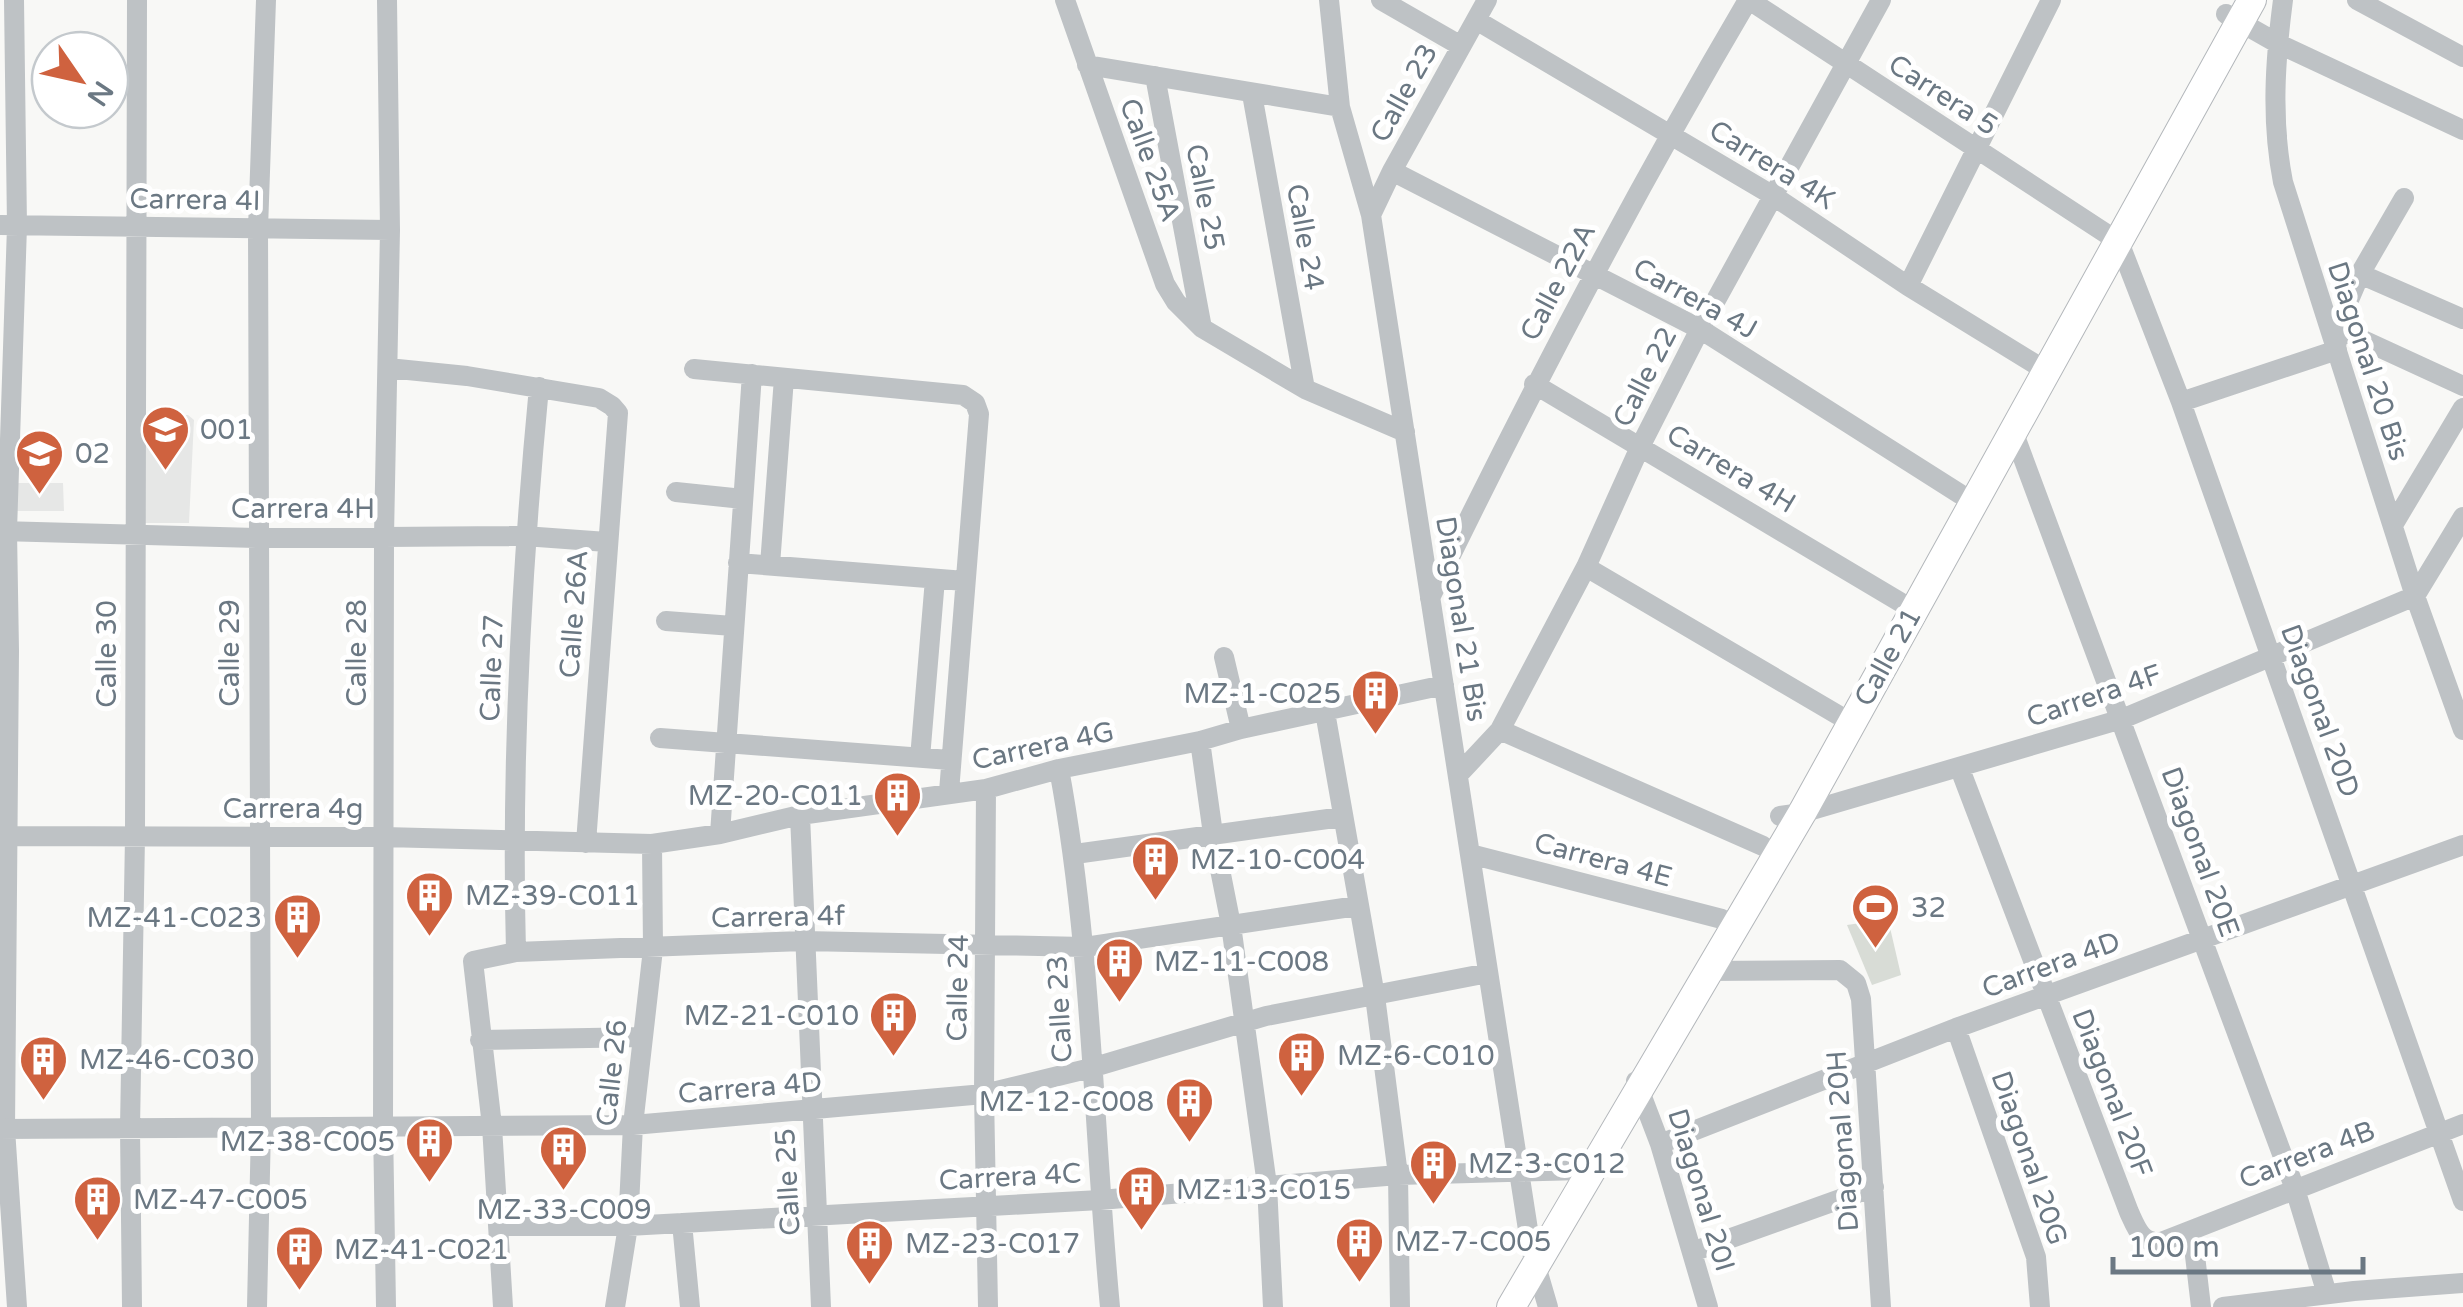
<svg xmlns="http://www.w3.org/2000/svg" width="2463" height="1307" font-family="'Varela Round',sans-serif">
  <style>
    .built { fill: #e6e7e6 }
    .green { fill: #d8dcd6 }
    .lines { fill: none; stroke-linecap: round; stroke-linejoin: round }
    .secondary-casing { stroke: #b3b7bb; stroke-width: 30 }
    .minor { stroke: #bec2c5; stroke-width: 20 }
    .secondary { stroke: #fff; stroke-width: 28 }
    .labels { text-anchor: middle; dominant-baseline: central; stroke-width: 10; stroke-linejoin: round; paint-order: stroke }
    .street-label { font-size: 28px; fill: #6b7883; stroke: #fff }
    .poi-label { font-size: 28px; fill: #6b7883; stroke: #fff; text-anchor: start }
  </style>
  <rect width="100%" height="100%" fill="#f8f8f6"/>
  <!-- built -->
  <path class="built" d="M140,415H188L194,420L189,523H138Z
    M17,483H63L64,511H17Z"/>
  <!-- green -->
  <path class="green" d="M1888,919L1901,975L1872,985L1847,925Z"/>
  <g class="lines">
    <defs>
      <path id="secondary" d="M1511,1307L1802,813L2252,0"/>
    </defs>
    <!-- secondary casing -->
    <use href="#secondary" class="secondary-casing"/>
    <!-- minor -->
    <path class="minor" d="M14,0L17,226L7,531L9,651L5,1129L17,1307
      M1065,0L1165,284L1176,302L1202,328L1305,389L1405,432
      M1329,0L1340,107L1371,215L1531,1249L1548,1307
      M1381,0L1461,46
      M1749,0L2119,242L2181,402L2463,1201
      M2283,0C2275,61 2271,121 2283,182L2415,596L2463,730
      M2357,0L2463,57
      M2226,14L2277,43L2463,130
      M1476,20L1772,195L1908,286L2035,364L2045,376
      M1087,65L1340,107
      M1155,76L1202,328
      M1252,94L1305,389
      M1392,171L1700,329L1960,494
      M1371,215L1392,171L1487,0
      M0,225L390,230
      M2360,274L2463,319
      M1908,286L2051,0
      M2337,328L2360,274L2404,198
      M2337,342V328L2463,386
      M388,368L467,376L599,398L612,406L618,413L586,843
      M694,369L963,395L975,403L979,414L949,792
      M1534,384L1900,602
      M2181,402L2337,350
      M2013,431L2295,1189L2327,1294
      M676,492L743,499
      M2393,525L2463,408
      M0,531L258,538L524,536L607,542
      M738,563L965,581
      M770,565L784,378
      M1586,567L1838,715
      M1430,598C1529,394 1633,195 1748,0
      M666,621L733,626
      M1224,657L1241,729
      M1325,712L1375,996L1398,1175L1400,1307
      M1500,730L1763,846
      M660,738L950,760
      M1200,741L1213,834L1231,925L1267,1185L1273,1307
      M920,758L935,579
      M1059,769C1092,946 1093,1127 1110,1307
      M1960,769L2129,1212C2136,1227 2141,1244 2161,1242L2463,1124
      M1458,775L1500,730L1586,567L1640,447L1700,329L1881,0
      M986,789L984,1094L988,1307
      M800,815L821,1307
      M1780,816L1802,813L2122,719L2415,596L2463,517
      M720,834L752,374
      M0,836L384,837L652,844L720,834L800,815L986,789L1059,769L1200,741L1241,729L1444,685
      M1075,854L1342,817
      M1470,854L1722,919
      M516,952C511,763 521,575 539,387
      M1706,971L1840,970L1856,983L1861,999L1881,1307
      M1956,1028L2036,1257L2040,1307
      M480,1040L642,1037
      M1636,1081L1660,1144L1708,1307
      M0,1129L633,1125L984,1094L1091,1068L1266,1016L1488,973
      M1660,1144L1956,1028L2463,845
      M682,1223L690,1307
      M500,1226H628L1100,1200L1398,1175L1582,1170
      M2192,1230L2201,1307
      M1692,1252L1874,1187
      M132,1307L130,1128L135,836L137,0
      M257,1307L261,1127L258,229L266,0
      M386,1307L383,1126L384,536L390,230L387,0
      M503,1307L492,1126L473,961L516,952L804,941L1085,947L1357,906
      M615,1307L628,1226L633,1125L653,949L652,844
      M2223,1307L2354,1291L2463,1283"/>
    <!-- secondary -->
    <use href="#secondary" class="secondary"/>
  </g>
  <!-- icons -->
  <defs>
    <symbol id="school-pin" viewBox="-11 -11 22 30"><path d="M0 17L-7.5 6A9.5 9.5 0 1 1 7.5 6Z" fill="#cf623f" stroke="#fff"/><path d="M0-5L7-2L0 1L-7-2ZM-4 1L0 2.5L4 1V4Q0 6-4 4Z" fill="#fff"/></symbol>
    <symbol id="building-pin" viewBox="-11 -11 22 30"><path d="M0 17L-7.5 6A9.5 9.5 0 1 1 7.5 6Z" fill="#cf623f" stroke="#fff"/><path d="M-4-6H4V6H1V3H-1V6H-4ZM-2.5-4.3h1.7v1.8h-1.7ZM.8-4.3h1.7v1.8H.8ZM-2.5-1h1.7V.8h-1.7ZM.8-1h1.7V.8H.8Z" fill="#fff"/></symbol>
    <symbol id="stadium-pin" viewBox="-11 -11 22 30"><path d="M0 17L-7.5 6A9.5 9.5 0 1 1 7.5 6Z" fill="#cf623f" stroke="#fff"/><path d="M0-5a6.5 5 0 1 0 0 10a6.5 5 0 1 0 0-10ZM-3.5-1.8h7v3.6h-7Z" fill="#fff"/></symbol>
  </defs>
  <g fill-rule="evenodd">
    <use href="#school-pin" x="138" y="402" width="55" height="75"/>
    <use href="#school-pin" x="12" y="426" width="55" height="75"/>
    <use href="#building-pin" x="1348" y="666" width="55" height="75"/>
    <use href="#building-pin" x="870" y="768" width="55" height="75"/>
    <use href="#building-pin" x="1128" y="832" width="55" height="75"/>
    <use href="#building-pin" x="402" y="868" width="55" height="75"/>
    <use href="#stadium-pin" x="1848" y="880" width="55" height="75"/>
    <use href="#building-pin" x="270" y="890" width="55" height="75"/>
    <use href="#building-pin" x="1092" y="934" width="55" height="75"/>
    <use href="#building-pin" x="866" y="988" width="55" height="75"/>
    <use href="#building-pin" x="1274" y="1028" width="55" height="75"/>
    <use href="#building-pin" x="16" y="1032" width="55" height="75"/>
    <use href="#building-pin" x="1162" y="1074" width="55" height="75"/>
    <use href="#building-pin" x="402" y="1114" width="55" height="75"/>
    <use href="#building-pin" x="536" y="1122" width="55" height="75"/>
    <use href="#building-pin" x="1406" y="1136" width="55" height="75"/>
    <use href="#building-pin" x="1114" y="1162" width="55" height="75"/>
    <use href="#building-pin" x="70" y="1172" width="55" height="75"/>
    <use href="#building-pin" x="1332" y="1214" width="55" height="75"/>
    <use href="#building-pin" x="842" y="1216" width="55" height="75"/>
    <use href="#building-pin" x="272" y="1222" width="55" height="75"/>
  </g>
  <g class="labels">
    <!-- street labels -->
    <g class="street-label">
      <text transform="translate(1404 93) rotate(-61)">Calle 23</text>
      <text transform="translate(1943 95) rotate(33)">Carrera 5</text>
      <text transform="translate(1150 160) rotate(70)">Calle 25A</text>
      <text transform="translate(1772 165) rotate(32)">Carrera 4K</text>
      <text transform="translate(1205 197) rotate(79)">Calle 25</text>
      <text transform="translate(195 200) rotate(1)">Carrera 4I</text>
      <text transform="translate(1305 237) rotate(80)">Calle 24</text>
      <text transform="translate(1558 282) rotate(-62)">Calle 22A</text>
      <text transform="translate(1695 299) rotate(29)">Carrera 4J</text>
      <text transform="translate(2368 361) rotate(72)">Diagonal 20 Bis</text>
      <text transform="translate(1645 377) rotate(-63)">Calle 22</text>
      <text transform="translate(1731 469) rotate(31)">Carrera 4H</text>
      <text x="303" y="509">Carrera 4H</text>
      <text transform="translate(574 614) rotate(-86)">Calle 26A</text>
      <text transform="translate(1461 619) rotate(81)">Diagonal 21 Bis</text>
      <text transform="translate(230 653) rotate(-90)">Calle 29</text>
      <text transform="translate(357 653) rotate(-90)">Calle 28</text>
      <text transform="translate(107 654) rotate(-90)">Calle 30</text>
      <text transform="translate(1888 657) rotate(-61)">Calle 21</text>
      <text transform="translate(492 668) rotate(-88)">Calle 27</text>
      <text transform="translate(2094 696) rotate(-19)">Carrera 4F</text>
      <text transform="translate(2320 711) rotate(70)">Diagonal 20D</text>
      <text transform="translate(1043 746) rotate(-12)">Carrera 4G</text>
      <text x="293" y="809">Carrera 4g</text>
      <text transform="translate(2200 852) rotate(70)">Diagonal 20E</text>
      <text transform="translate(1603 860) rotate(15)">Carrera 4E</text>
      <text transform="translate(778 917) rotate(-1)">Carrera 4f</text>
      <text transform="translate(2051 965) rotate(-20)">Carrera 4D</text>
      <text transform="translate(958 988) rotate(-89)">Calle 24</text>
      <text transform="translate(1060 1009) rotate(-93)">Calle 23</text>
      <text transform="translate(612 1073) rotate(-84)">Calle 26</text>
      <text transform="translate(750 1088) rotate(-5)">Carrera 4D</text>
      <text transform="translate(2112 1093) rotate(69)">Diagonal 20F</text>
      <text transform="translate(1843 1141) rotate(-94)">Diagonal 20H</text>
      <text transform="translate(2307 1155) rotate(-21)">Carrera 4B</text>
      <text transform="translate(2029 1158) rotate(71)">Diagonal 20G</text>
      <text transform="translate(1010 1177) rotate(-3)">Carrera 4C</text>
      <text transform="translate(788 1182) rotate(-93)">Calle 25</text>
      <text transform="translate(1701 1190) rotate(73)">Diagonal 20I</text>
    </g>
    <!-- poi labels -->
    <g class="poi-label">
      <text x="200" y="430">001</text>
      <text x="75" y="454">02</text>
      <text x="1341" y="694" text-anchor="end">MZ-1-C025</text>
      <text x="863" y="796" text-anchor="end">MZ-20-C011</text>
      <text x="1190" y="860">MZ-10-C004</text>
      <text x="465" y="896">MZ-39-C011</text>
      <text x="1911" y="908">32</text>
      <text x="262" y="918" text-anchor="end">MZ-41-C023</text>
      <text x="1154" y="962">MZ-11-C008</text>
      <text x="859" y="1016" text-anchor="end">MZ-21-C010</text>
      <text x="1337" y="1056">MZ-6-C010</text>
      <text x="79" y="1060">MZ-46-C030</text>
      <text x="1154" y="1102" text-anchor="end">MZ-12-C008</text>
      <text x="395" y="1142" text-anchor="end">MZ-38-C005</text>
      <text x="1468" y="1164">MZ-3-C012</text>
      <text x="1176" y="1190">MZ-13-C015</text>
      <text x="133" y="1200">MZ-47-C005</text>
      <text x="564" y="1210" text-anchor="middle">MZ-33-C009</text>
      <text x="1395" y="1242">MZ-7-C005</text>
      <text x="905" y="1244">MZ-23-C017</text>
      <text x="334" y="1250">MZ-41-C021</text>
    </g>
  </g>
  <!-- north arrow -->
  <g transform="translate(80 80) rotate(124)"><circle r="48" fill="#ffffff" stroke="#c4c9cd" stroke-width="2.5"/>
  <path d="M0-8L18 38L0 25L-18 38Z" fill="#cf623f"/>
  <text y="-15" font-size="28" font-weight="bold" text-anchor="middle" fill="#6b7883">N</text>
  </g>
  <!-- scale -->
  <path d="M2113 1257v15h250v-15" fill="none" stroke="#6b7883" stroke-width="5"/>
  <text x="2128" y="1257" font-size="30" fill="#6b7883" stroke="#ffffff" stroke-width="8" paint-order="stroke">100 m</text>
</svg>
